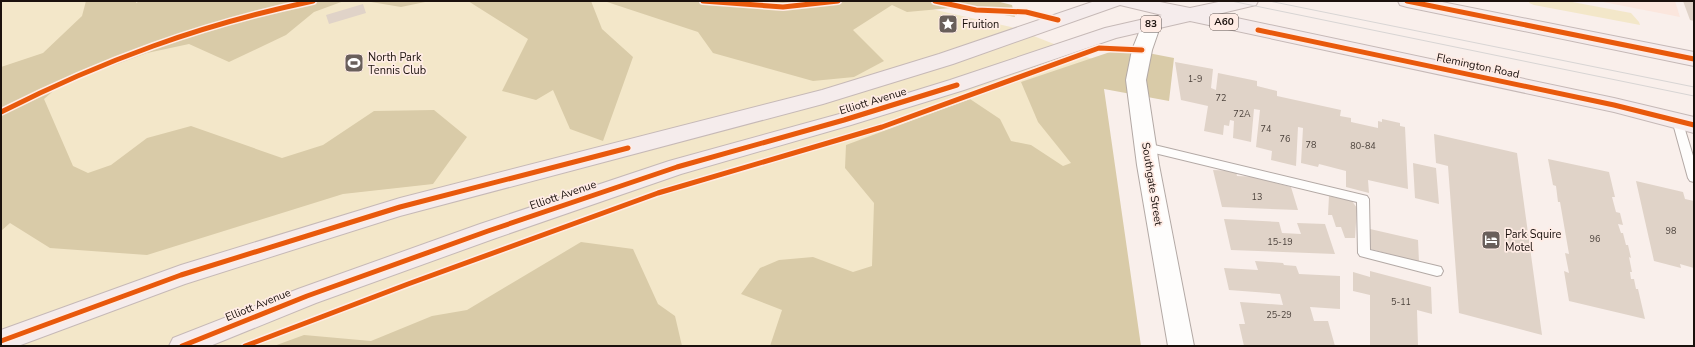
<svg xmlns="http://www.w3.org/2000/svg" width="1695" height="347" font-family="'Nunito Sans',sans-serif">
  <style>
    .built { fill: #fbe6dd }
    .green { fill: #f3e7c9 }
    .forest { fill: #d9cba8 }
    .building { fill: #e0d3c8 }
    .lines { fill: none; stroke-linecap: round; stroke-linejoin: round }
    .lane-casing { stroke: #b3a9a5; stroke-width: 2 }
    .street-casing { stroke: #b3a9a5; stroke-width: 2 }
    .highway-casing { stroke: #c6b9b7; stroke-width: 2 }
    .lane { fill: #fefdfc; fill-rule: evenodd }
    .street { fill: #fefdfc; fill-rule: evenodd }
    .highway { fill: #f5ecec; fill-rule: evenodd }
    .tram { stroke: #d8d5d4; stroke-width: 1 }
    .cycleway-casing { stroke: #ffece5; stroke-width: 8 }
    .cycleway { stroke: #e8590c; stroke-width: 5 }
    .labels { text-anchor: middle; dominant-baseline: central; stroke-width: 3.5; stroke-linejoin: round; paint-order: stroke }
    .number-label { font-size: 9px; fill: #4c423c }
    .shield { fill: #ffece5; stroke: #5f534e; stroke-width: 1 }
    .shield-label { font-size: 10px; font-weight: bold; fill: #1b110d }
    .poi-label { font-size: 11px; fill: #1b110d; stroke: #ffece5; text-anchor: start }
    .street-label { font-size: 11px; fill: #1b110d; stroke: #ffece5 }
  </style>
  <rect width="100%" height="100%" fill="#f9efeb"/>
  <!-- built -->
  <path class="built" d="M1598,1H1675L1680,17Z"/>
  <!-- green -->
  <path class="green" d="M1,1H896L1011,27L1097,61L1111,346H1Z
    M1530,1H1567L1631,13L1639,22L1640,25L1534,5L1529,3Z"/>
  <!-- forest -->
  <path class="forest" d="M86,1H136V3L140,1H344L314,12L286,35L229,62L189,44L147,53L60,85L44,99L73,166L88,173L111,165L147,138L191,126L282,158L323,145L374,111L434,110L467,137L433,184L343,194L147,255L50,248L10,223L1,231V67L43,53L82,16Z
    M365,1H430L401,7Z
    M468,1H591L602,29L633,57L603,141L570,129L553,90L536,100L502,91L528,39Z
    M604,1H996L1012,5L1015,17L962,7L907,12L892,5L853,30L884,61L854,77L813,81L713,53L698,32Z
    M1122,48L1174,58L1169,101L1104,89L1141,346H770L782,310L741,294L760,268L779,260L813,257L853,272L872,266L874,203L845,168L846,145L970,99L1000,119L1011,141L1031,145L1063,166L1071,163L1038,122L1021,82Z
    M581,242L633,249L658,304L675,316L682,346H274L304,335L371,341L432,316L467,310Z"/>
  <!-- building -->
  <path class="building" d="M1683,1H1694V21L1690,20Z
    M363,4L366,13L329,24L326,15Z
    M1175,62L1213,69L1211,88L1216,90L1218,73L1257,81V86L1277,91V96L1341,110L1340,116L1351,118V122L1378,128V121L1382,122V119L1400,123V126L1405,127L1408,189L1368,180L1369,193L1346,187V171L1319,164L1318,167L1301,163L1303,128L1298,127L1296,166L1271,160L1272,151L1256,147L1260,110L1254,109L1251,142L1233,138L1234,121L1230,120L1229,126L1224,125L1223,135L1204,131L1208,106L1181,100Z
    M1434,134L1517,153L1542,335L1459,313L1448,166L1436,163Z
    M1548,159L1609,172L1615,197H1612L1616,212L1620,213L1623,225L1618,224L1621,233H1623L1626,245H1628L1631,258L1629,257L1632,272H1630L1631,279H1634L1636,289H1638L1645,319L1569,301L1564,271L1569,273L1565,253L1569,254L1560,202H1558L1556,186L1553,185Z
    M1413,163L1436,168L1439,204L1415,198Z
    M1213,170L1236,171L1237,176L1261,177V179L1291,187L1298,210L1222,207Z
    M1636,181L1683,192L1685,199L1694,201V268L1680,264L1681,268L1654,261Z
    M1329,196L1352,201L1357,208L1355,238H1345L1341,227H1336L1332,215H1328Z
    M1224,219L1279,222L1282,233L1301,234L1297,223L1325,224L1335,254L1231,250Z
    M1370,229L1418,240L1419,262L1370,249Z
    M1255,261L1283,263L1284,265L1296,266L1299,274L1340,276V309L1310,307L1314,321H1328L1335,346H1244L1239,324H1245L1240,302L1283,305L1280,294L1229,290L1224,268L1258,270Z
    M1370,271L1431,287L1432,314L1417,310L1418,346H1370V295L1353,291V272L1370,277Z"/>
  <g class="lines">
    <defs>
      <path id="lane" d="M1677,116L1681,117L1682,120L1694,159V182L1690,181L1688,178L1672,120L1673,117Z
        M1146,143L1367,196L1369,199L1370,250L1437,266L1441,267L1443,271L1441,275L1437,276L1360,256L1358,253L1357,202L1142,150L1141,147L1142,144Z"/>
      <path id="street" d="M1151,18L1158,20L1161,24L1152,50L1146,80L1159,165L1194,346H1168L1137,165L1126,80L1132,50L1144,20Z"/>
      <path id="highway" d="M1095,1H1155L1190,8L1223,1H1258L1256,5L1218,14L1614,98L1694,117V133L1614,112L1190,21L1116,38L964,90L851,125L681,174L496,238L316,303L210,346H169L173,338L298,289L480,224L669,161L843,113L950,80L1105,28L1162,15L1120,5L953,64L823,104L400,216L185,284L18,346H1V330L181,265L400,198L822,90L939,54Z
        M1398,1H1437L1694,52V66L1407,7L1400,5Z"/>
    </defs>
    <!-- lane casing -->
    <use href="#lane" class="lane-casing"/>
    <!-- street casing -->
    <use href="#street" class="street-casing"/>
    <!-- highway casing -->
    <use href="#highway" class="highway-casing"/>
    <!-- lane -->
    <use href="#lane" class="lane"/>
    <!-- street -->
    <use href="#street" class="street"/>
    <!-- highway -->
    <use href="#highway" class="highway"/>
    <!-- tram -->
    <path class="tram" d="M1231,1L1694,96
      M1269,1L1694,87"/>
    <defs>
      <path id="cycleway" d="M703,1L783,7L838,1
        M935,1L976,10L1026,12L1058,20
        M1407,1L1694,59
        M1258,30L1614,105L1694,125
        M1,112C104,60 200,25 313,1
        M1,341L181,275L400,207L628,148
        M182,346L307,296L488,231L677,167L844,120L957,85
        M245,346L408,284L658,193L882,127L1099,48L1142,50"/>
    </defs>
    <!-- cycleway casing -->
    <use href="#cycleway" class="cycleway-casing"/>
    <!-- cycleway -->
    <use href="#cycleway" class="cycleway"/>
  </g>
  <!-- icons -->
  <defs>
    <symbol id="sight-square" viewBox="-11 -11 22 22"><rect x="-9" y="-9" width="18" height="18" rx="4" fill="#695f5b" stroke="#ffece5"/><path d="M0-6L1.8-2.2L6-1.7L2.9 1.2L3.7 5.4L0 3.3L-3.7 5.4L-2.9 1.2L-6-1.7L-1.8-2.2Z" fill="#fff"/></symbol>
    <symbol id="stadium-square" viewBox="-11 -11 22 22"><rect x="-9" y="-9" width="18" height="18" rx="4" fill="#695f5b" stroke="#ffece5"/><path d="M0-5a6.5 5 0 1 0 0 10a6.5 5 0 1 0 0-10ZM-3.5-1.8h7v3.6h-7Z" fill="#fff"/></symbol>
    <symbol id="hotel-square" viewBox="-11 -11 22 22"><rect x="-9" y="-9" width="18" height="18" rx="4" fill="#695f5b" stroke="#ffece5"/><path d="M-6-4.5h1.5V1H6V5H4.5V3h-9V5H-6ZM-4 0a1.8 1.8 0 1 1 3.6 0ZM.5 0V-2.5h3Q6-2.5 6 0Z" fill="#fff"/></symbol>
  </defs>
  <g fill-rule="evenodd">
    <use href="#sight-square" x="937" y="13" width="22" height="22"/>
    <use href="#stadium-square" x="343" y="52" width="22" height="22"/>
    <use href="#hotel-square" x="1480" y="229" width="22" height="22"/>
  </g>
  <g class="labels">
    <!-- number labels -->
    <g class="number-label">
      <text x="1195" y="79">1-9</text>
      <text x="1221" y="98">72</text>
      <text x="1242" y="114">72A</text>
      <text x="1266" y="129">74</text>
      <text x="1285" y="139">76</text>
      <text x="1311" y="145">78</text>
      <text x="1363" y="146">80-84</text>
      <text x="1257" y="197">13</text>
      <text x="1671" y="231">98</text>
      <text x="1595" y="239">96</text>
      <text x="1280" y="242">15-19</text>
      <text x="1401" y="302">5-11</text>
      <text x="1279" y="315">25-29</text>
    </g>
    <!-- shield labels -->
    <g class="shield">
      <rect x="1210" y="14" width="28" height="16" rx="3"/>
      <rect x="1141" y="16" width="20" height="16" rx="3"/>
    </g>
    <g class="shield-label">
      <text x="1224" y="22">A60</text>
      <text x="1151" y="24">83</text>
    </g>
    <!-- poi labels -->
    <g class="poi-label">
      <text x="962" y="24">Fruition</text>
      <text x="368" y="57">North Park<tspan x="368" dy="13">Tennis Club</tspan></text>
      <text x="1505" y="234">Park Squire<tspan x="1505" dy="13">Motel</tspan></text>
    </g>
    <!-- street labels -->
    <g class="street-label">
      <text transform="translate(1478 66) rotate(12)">Flemington Road</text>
      <text transform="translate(873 101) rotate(-17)">Elliott Avenue</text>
      <text transform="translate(1152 184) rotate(81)">Southgate Street</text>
      <text transform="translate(563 195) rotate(-19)">Elliott Avenue</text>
      <text transform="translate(258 305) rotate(-22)">Elliott Avenue</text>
    </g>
  </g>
  <!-- border -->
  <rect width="1695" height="347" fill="none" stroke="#1b110d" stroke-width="4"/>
</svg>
